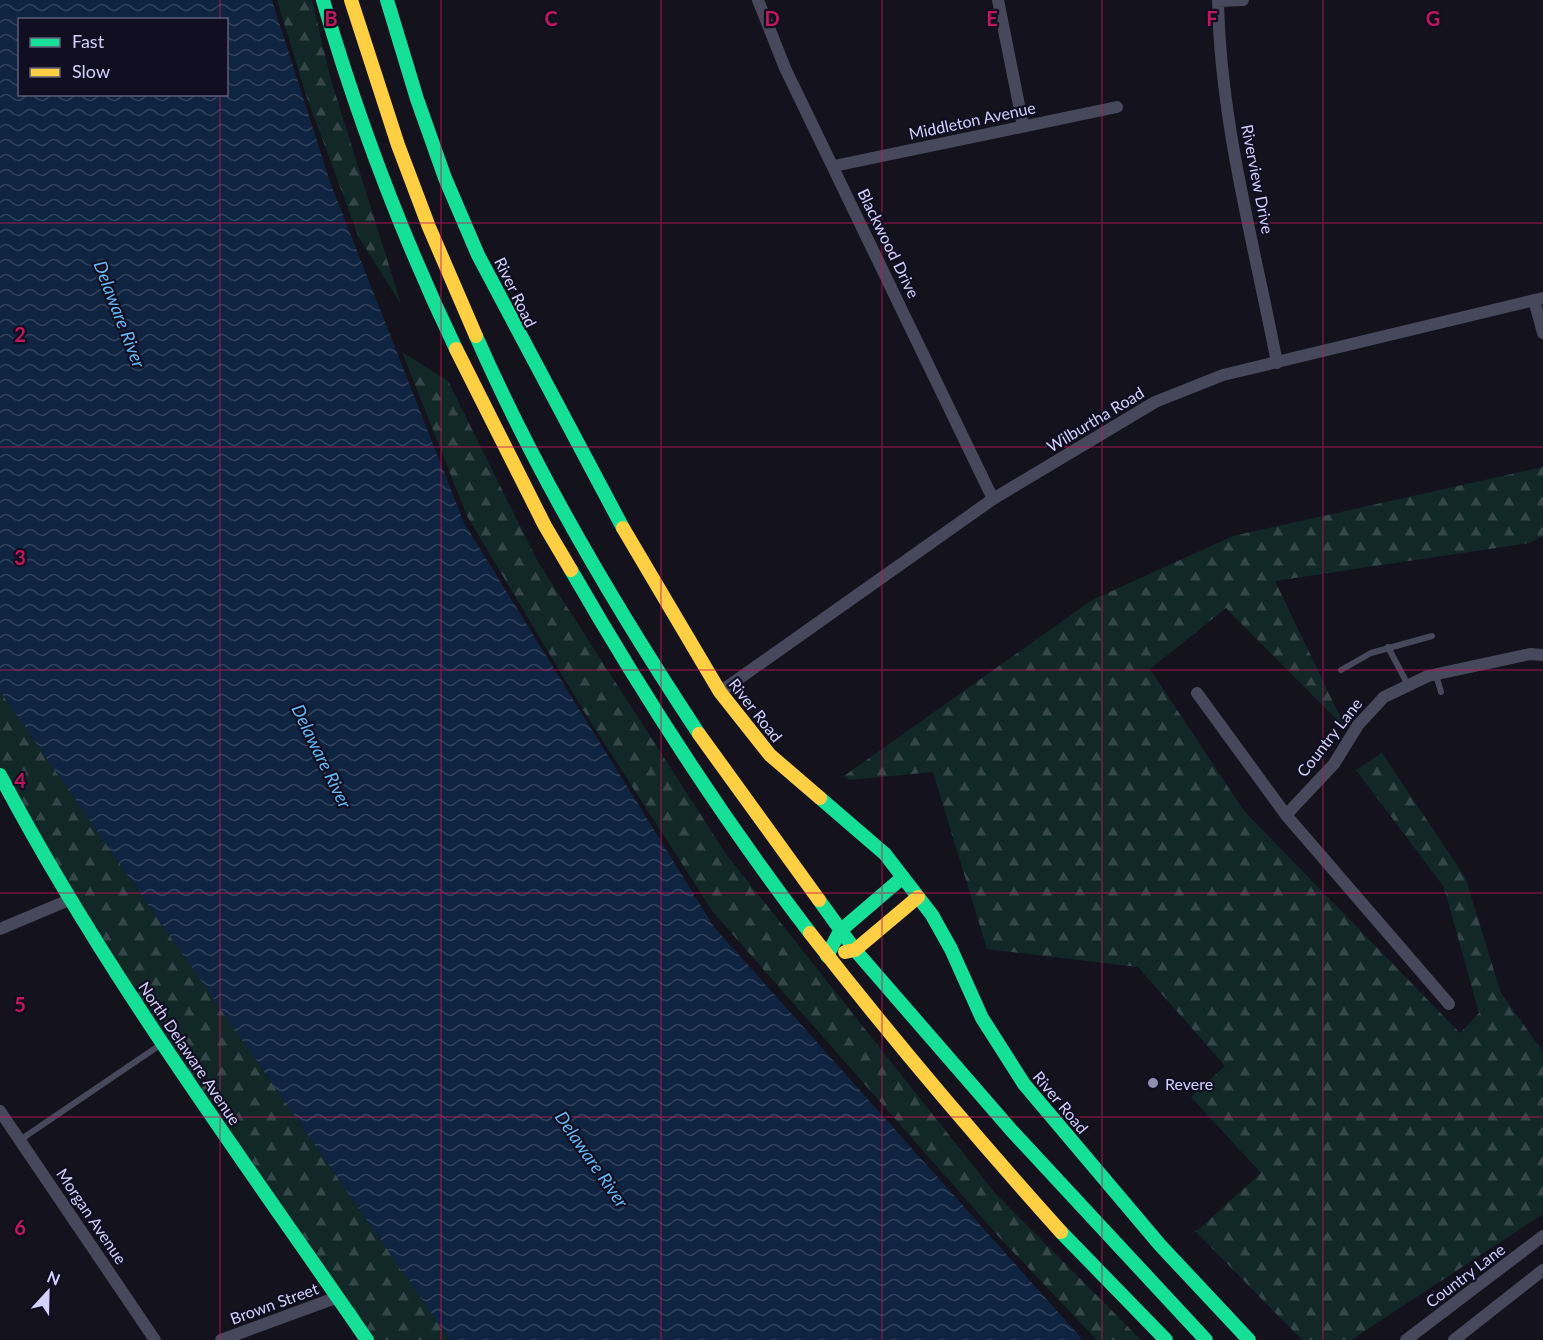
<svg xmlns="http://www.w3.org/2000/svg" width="1543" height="1340" font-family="Lato,sans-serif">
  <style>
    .forest { fill: url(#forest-firs) }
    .water { fill: url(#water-waves); fill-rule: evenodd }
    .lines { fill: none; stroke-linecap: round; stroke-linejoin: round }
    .lane { stroke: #48485d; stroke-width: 6 }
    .street { stroke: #48485d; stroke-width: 12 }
    .fast { stroke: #16e098; stroke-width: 14 }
    .slow { stroke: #ffcf43; stroke-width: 14 }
    .grid { fill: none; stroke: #c2185b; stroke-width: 1.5; stroke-opacity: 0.55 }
    .poi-dot { fill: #918eaf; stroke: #110e21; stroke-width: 2 }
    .labels { text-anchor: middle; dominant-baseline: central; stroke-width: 4.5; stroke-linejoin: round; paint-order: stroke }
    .street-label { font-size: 16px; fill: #d4d1fd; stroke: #110e21 }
    .poi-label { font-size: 16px; fill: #d4d1fd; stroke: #110e21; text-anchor: start }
    .water-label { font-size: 18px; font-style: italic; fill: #63baf8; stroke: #110e21 }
    .grid-label { font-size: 20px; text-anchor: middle; font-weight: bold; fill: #c2185b; stroke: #110e21; stroke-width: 4.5; stroke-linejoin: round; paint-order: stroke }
  </style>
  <defs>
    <pattern id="forest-firs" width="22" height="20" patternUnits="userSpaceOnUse" patternTransform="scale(1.5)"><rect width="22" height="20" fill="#122827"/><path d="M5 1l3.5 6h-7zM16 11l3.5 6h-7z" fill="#344647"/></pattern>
    <pattern id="water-waves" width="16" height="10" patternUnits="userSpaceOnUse" patternTransform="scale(1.5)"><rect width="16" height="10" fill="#0f2440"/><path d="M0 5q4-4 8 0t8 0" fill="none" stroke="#31435c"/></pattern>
  </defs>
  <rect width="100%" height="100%" fill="#14121d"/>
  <!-- forest -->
  <path class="forest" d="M277,0H312L331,80L401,304L359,238L306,95Z
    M402,352L448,381L538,562L726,854L995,1193L1141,1340H1097L1000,1238L713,912L583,710L467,516Z
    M1543,467V536L1529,543L1275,581L1346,729L1226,608L1150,669L1244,811L1460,1033L1479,1013L1444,887L1356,770L1382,753L1465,877L1501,993L1543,1052V1214L1351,1340H1302L1194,1230H1198L1261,1173L1191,1097L1225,1066L1138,967L987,949L933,772L849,780L844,776L1092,600L1233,536Z
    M0,691L450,1340H367L69,900L0,775Z"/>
  <!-- water -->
  <path class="water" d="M0,0H272L330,182L464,523L714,927L1083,1340H450L0,691ZM20,20H226V94H20Z"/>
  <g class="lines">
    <!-- lane -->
    <path class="lane" d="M1388,647L1407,683
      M1341,670L1371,653L1432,636
      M1436,675L1441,692
      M20,1140L163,1043"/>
    <!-- street -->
    <path class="street" d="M758,0L785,68L993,499
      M998,0L1023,125
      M1218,0C1220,122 1254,243 1277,363
      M1218,1L1243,0
      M834,166L1117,107
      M1534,300L1543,333
      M720,692L993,499L1155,402L1223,375L1543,298
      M1197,693L1286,815L1449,1004
      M1286,815L1334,764L1358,725L1384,697L1428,676L1530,654L1543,655
      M0,929L69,900
      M0,1111L155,1340
      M221,1340L338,1297
      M1406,1340L1543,1236
      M1454,1340L1543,1270"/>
    <!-- fast -->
    <path class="fast" d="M323,0C358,120 402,236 456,349
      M387,0L417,99L445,178L478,255L623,528
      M476,336C537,475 615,607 699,734
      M571,570C643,695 722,818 810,933
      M0,775C105,974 240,1155 367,1340
      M820,798L885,854L932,915L951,949L982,1018L1024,1084L1160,1245L1249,1340
      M819,900L855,950L1012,1131L1206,1340
      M827,956L840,931L903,877
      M1061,1232L1166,1340"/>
    <!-- slow -->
    <path class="slow" d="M351,0L398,145L429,227L476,336
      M456,349L545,526L571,570
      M623,528L720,692L770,755L820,798
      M699,734L819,900
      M810,933C890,1036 974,1135 1061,1232
      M845,952L855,950L918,897"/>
  </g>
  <!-- grid -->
  <path class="grid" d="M220,0V20M441,0V1340M661,0V1340M882,0V1340M1102,0V1340M1323,0V1340M220,94V1340M0,223H1543M0,447H1543M0,670H1543M0,893H1543M0,1117H1543"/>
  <!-- markers -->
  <circle class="poi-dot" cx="1153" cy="1083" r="6"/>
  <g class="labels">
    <!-- street labels -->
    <g class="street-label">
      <text transform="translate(972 120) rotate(-12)">Middleton Avenue</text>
      <text transform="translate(1258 179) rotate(79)">Riverview Drive</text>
      <text transform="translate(889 243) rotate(64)">Blackwood Drive</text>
      <text transform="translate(516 292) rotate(64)">River Road</text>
      <text transform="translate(1095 419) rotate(-31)">Wilburtha Road</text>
      <text transform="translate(756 710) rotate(52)">River Road</text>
      <text transform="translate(1329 737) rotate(-52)">Country Lane</text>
      <text transform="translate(190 1053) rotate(56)">North Delaware Avenue</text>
      <text transform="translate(1061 1102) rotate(50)">River Road</text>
      <text transform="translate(92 1216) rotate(56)">Morgan Avenue</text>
      <text transform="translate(1465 1275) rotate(-37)">Country Lane</text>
      <text transform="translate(274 1303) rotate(-20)">Brown Street</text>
    </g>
    <!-- poi labels -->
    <g class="poi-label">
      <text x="1165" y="1083">Revere</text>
    </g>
    <!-- water labels -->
    <g class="water-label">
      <text transform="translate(120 314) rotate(69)">Delaware River</text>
      <text transform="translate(322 756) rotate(64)">Delaware River</text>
      <text transform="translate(592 1159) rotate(55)">Delaware River</text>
    </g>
  </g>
  <g class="grid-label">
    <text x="331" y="26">B</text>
    <text x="551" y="26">C</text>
    <text x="772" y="26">D</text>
    <text x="992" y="26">E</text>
    <text x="1212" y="26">F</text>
    <text x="1433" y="26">G</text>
    <text x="20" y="342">2</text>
    <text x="20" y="565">3</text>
    <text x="20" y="788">4</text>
    <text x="20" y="1012">5</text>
    <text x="20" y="1235">6</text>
  </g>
  <!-- legend -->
  <rect x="18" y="18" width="210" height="78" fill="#110e21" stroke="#5f5c79" stroke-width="1.5"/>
  <rect x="30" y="38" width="30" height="9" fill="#16e098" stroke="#5f5c79" stroke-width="1.5"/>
  <text x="72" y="48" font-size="18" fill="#d4d1fd">Fast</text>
  <rect x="30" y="68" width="30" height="9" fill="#ffcf43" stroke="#5f5c79" stroke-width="1.5"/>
  <text x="72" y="78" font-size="18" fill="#d4d1fd">Slow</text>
  <!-- north arrow -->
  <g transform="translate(48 1292) rotate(22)" stroke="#110e21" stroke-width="4.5" paint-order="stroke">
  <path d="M0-4.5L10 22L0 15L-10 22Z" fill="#d4d1fd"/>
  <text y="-9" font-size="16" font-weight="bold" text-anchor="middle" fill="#d4d1fd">N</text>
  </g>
</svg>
